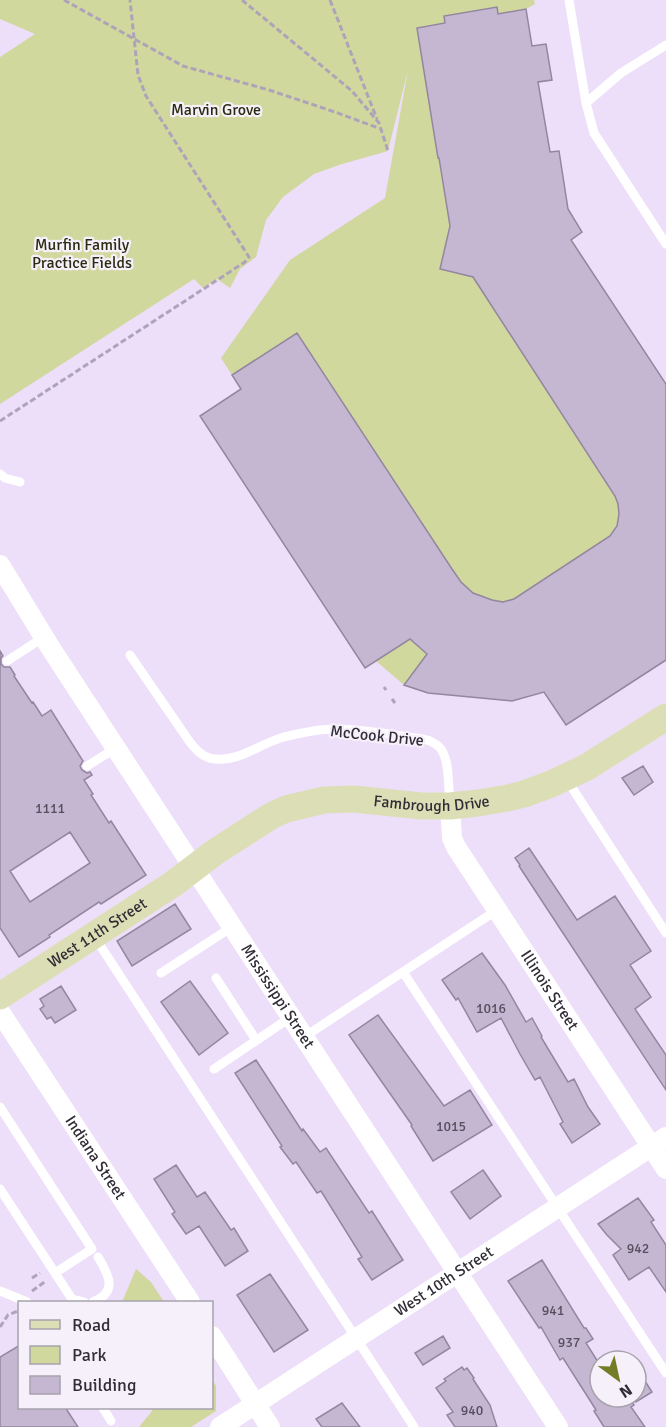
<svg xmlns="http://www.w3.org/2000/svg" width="666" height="1427" font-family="Signika,sans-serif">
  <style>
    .green { fill: #d0d89e }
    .building { fill: #c5b6d2; stroke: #93869f; stroke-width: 1.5; fill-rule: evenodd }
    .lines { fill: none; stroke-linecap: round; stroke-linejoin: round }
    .path { stroke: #aea3b9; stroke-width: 3; stroke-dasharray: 6 3; stroke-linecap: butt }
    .lane { stroke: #fff; stroke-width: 9 }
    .street { stroke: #fff; stroke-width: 20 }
    .secondary { stroke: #dcdfb6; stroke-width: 27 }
    .labels { text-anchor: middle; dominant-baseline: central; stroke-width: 4.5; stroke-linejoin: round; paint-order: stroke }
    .number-label { font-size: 14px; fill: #564e5d }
    .park-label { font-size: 16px; fill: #292c10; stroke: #f6f0fb }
    .street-label { font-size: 16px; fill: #312c36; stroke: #f6f0fb }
  </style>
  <rect width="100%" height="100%" fill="#eddefa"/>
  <!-- green -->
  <path class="green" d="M0,0H534L535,4L526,9L532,46L546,44L552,80L538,83L550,152L559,151L568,209L582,232L572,240L666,384V660L566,725L544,692L512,701L428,693L404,685L376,661L200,416L241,389L221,358L290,260L385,198L408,70L388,151L342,164L314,174L283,197L266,220L256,257L240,269L230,288L217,279L203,288L194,279L0,404V57L35,34L0,19Z
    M136,1269L151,1282L164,1302H122Z
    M212,1379L216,1386V1411L191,1427H139L152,1411L151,1408H212Z"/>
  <!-- building -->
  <path class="building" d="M497,7L498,14L526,9L532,46L546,44L552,80L538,82L550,152L559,151L568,209L582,232L571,240L666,384V660L566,725L544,692L512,701L428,693L404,685L427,654L410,639L365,668L200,416L241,389L232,375L297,333L452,569L461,582L473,593L492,600L503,602L514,599L610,536L617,526L619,514L618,504L615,496L473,277L440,269L450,226L439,158H438L417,28L445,23L444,16Z
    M0,651L3,656L1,658V664L4,667H10L15,675L14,676L32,703L33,702L42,716L51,710L83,761L80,766L82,770L87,773L90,772L92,775L84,780L93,794L91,795L109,823L111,821L146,875L101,904L99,902L49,935L50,937L19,957L0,928ZM70,832L90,863L30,902L10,871Z
    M643,766L653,782L634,795L622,778Z
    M529,848L577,920L615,896L651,951L630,965L651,997L635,1009L666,1055V1090L519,866L520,865L515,858Z
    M175,904L191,929L132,966L117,941Z
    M482,953L505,985L526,1022L532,1018L542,1036L541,1037L568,1082L574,1079L588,1107L600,1124L572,1143L560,1124L563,1122L540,1077L535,1080L520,1054L501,1018L477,1032L458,998L456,1000L442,980Z
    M190,981L228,1033L199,1055L161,1002Z
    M61,986L76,1010L55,1023L51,1017L47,1019L40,1009L44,1006L40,999Z
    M378,1015L444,1106L470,1090L492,1125L433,1161L411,1126L412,1125L349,1035Z
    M256,1060L302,1131L303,1129L320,1152L326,1148L369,1213L372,1211L403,1260L372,1280L358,1259L362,1257L321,1191L317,1193L296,1162L293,1164L280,1147L282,1146L235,1073Z
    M176,1165L197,1197L205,1192L231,1230L234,1228L248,1251L225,1266L199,1226L186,1234L172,1214L175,1212L154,1179Z
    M483,1170L501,1196L470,1219L451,1192Z
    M638,1198L654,1220L651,1222L666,1245V1292L649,1267L629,1280L613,1255L621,1249L607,1235L598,1224Z
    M542,1260L584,1328H586L593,1339L586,1343L600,1365V1397H629L634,1405L631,1407L645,1427H604L594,1411L596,1410L591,1402L563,1358L560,1360L541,1327L539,1328L508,1281Z
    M270,1274L308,1330L274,1352L237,1295Z
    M443,1336L450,1348L423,1365L415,1353Z
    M20,1345V1407H65L78,1427H0V1357Z
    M462,1367L464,1370L467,1368L474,1378L473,1379L490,1405L497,1427H455L447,1415L453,1412L436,1388L446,1381L444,1379Z
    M636,1367L652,1392L636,1402Z
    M342,1403L360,1427H322L316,1419Z"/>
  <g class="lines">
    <!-- path -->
    <path class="path" d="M64,0L183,66L269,90L335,112L381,129
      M242,0L352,91L379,123L388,151
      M330,0L377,119
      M0,421L245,262L249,257L146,96L138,75L130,0
      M384,687L386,690
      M392,699L395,703
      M32,1278L40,1273
      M32,1291L46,1281
      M0,1327L8,1315L18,1311"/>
    <!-- lane -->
    <path class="lane" d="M569,0L586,103L594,133L666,244
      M586,103L621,73L666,45
      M0,474L5,478L20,482
      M130,655L187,738C194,748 202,758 215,759C239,762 261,743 284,737C301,733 317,729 334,729C358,729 384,733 408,737C415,738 423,738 430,741C434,743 439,746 441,749C450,762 448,788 450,803
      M7,661L44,637
      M87,766L116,748
      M567,780L666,933
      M94,936L414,1427
      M403,972L666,1373
      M161,973L232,927
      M216,978L256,1040
      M304,1037L497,910
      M214,1069L291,1017
      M0,1107L92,1249L55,1273L0,1189
      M55,1273L72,1299L84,1302
      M0,1291L27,1302
      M93,1302C118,1292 109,1275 98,1257
      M103,1408L111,1421"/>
    <!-- street -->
    <g class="street">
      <path id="s1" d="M0,565L50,647L558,1427"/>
      <path id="s2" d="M450,806L452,838L456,847L666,1169"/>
      <path id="s3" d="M0,1012L190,1302"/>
      <path d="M212,1336L270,1427"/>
      <path id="s4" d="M220,1427L666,1137"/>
    </g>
    <!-- secondary -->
    <path class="secondary" id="s5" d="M0,996L173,884L215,852L271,816L286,809L324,800L354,799L421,806H450L478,803L508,798L524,794L551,784L587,767L666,717"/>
  </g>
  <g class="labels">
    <!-- number labels -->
    <g class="number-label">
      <text x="50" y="808">1111</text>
      <text x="491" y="1008">1016</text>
      <text x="451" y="1126">1015</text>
      <text x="638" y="1248">942</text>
      <text x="553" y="1310">941</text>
      <text x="569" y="1342">937</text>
      <text x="472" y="1410">940</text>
    </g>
    <!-- park labels -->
    <g class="park-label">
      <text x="216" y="110">Marvin Grove</text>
      <text x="82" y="245">Murfin Family<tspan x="82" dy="18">Practice Fields</tspan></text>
    </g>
    <!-- street labels -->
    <g class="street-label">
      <text transform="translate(377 736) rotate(6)">McCook Drive</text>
      <text stroke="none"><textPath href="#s5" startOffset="489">Fambrough Drive</textPath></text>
      <text stroke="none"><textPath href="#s5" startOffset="116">West 11th Street</textPath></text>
      <text stroke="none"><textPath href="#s2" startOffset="213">Illinois Street</textPath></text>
      <text stroke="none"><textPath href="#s1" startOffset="513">Mississippi Street</textPath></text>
      <text stroke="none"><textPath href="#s3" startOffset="174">Indiana Street</textPath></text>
      <text stroke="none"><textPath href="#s4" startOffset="267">West 10th Street</textPath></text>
    </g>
  </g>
  <!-- legend -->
  <rect x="18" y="1301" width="195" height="108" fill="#f6f0fb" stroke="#a7a2ac" stroke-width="1.5"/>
  <rect x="30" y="1320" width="30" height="9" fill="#dcdfb6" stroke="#a7a2ac" stroke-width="1.5"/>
  <text x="72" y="1331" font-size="18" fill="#312c36">Road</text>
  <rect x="30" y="1346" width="30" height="18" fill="#d0d89e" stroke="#a7a2ac" stroke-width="1.5"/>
  <text x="72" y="1361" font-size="18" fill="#312c36">Park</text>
  <rect x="30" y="1376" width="30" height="18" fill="#c5b6d2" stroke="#a7a2ac" stroke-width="1.5"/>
  <text x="72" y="1391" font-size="18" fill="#312c36">Building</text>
  <!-- north arrow -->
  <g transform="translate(618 1379) rotate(147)"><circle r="28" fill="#f6f0fb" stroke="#a7a2ac" stroke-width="1.5"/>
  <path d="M0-4.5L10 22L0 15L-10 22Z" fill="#747c27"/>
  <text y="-9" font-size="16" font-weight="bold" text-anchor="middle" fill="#312c36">N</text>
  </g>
</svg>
